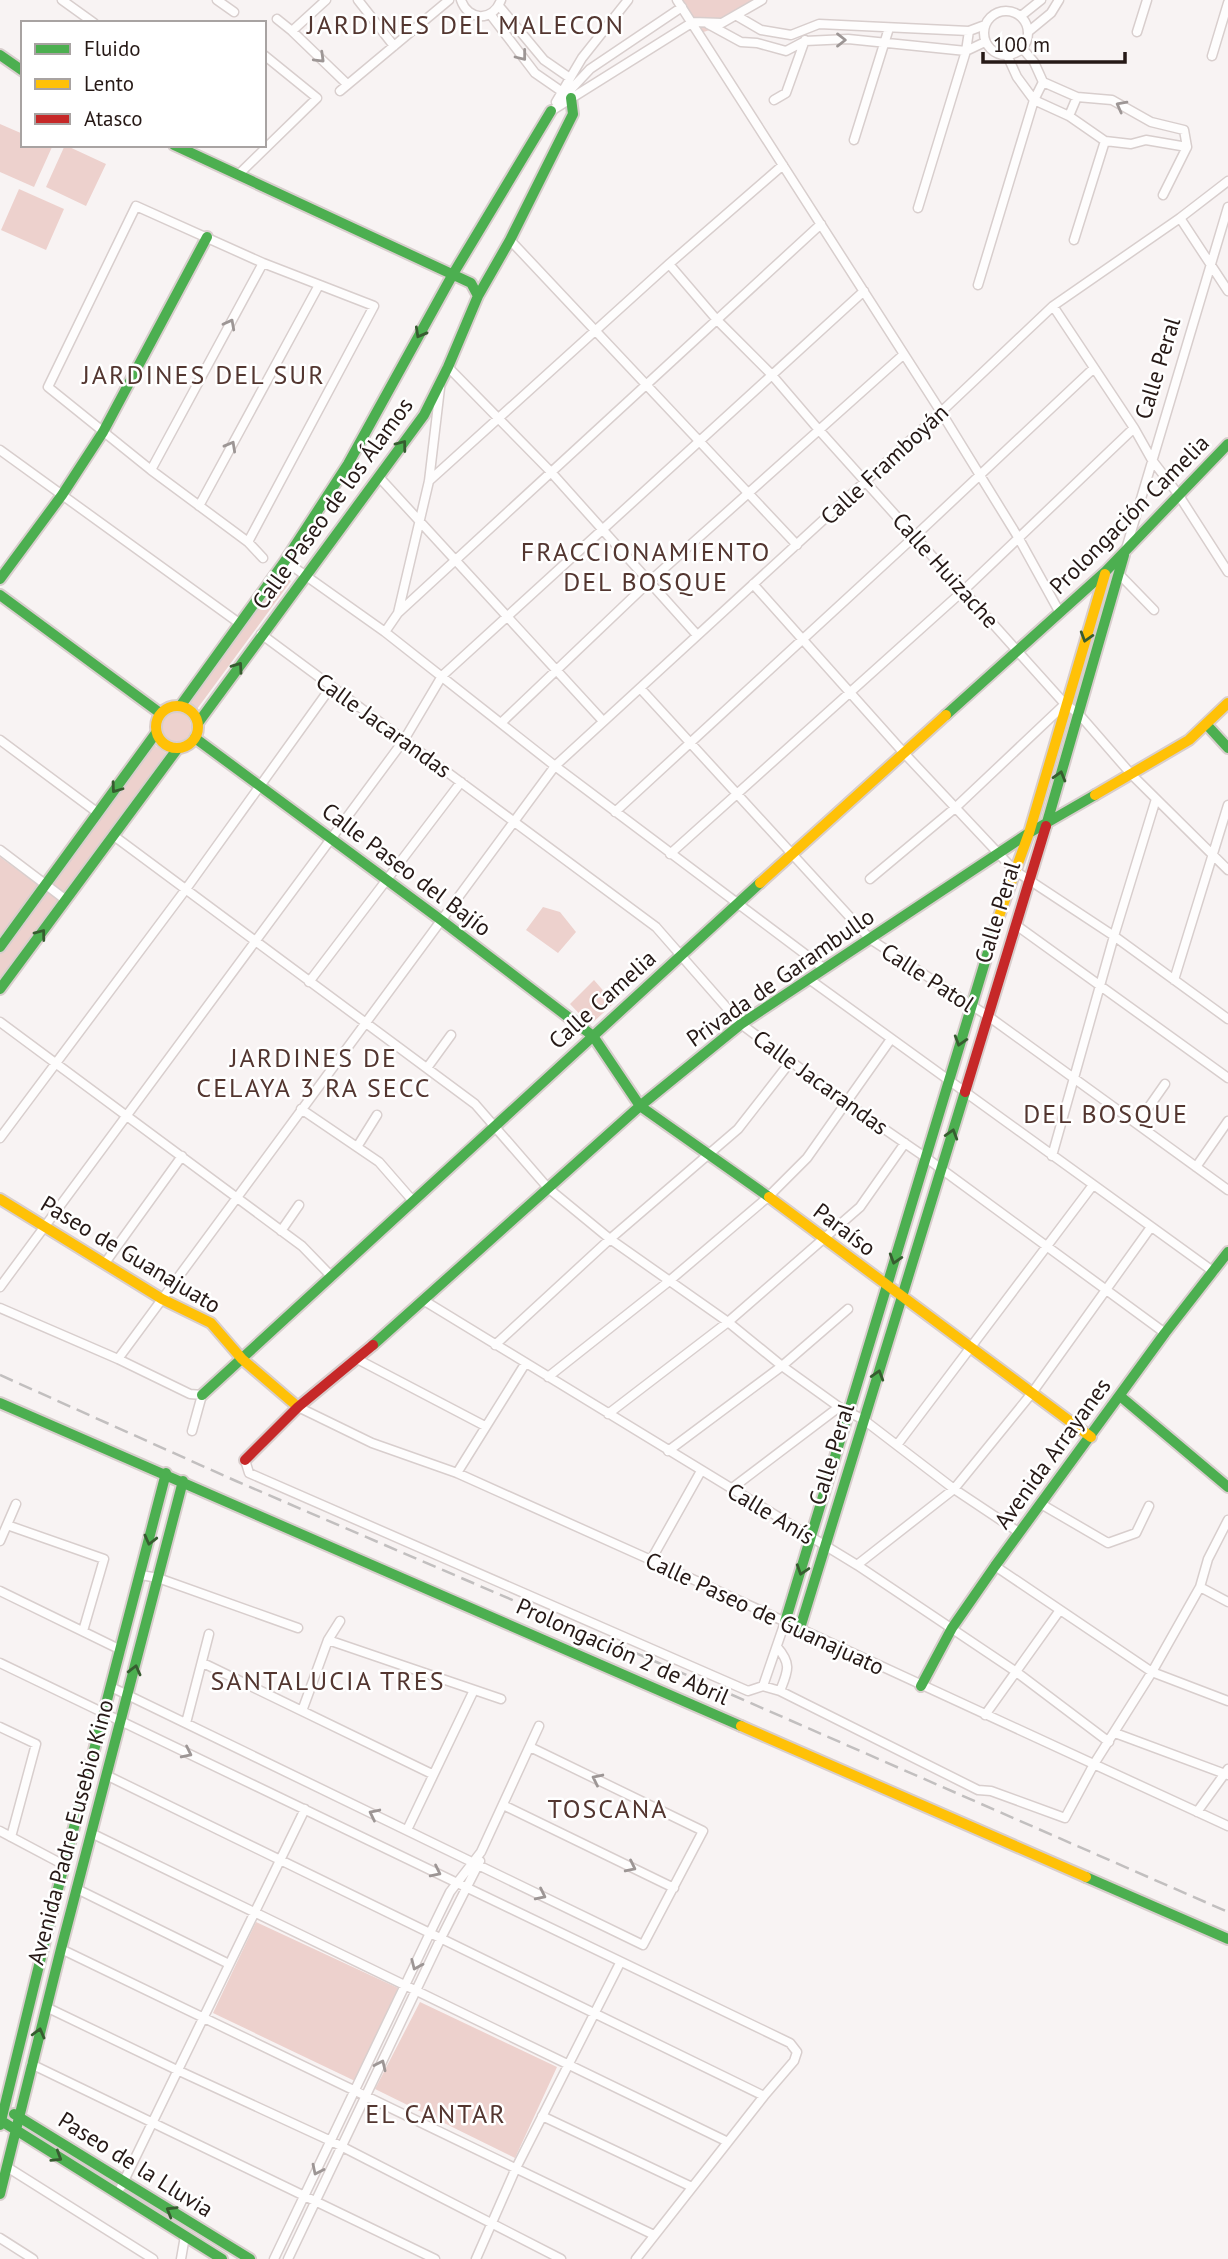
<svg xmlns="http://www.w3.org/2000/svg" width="1228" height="2259" font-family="'PT Sans',sans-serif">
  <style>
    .green { fill: #edd1cd }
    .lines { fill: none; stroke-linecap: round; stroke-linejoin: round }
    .street-casing { stroke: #d8cecd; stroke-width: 11 }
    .fast-casing { stroke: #d8cecd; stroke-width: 14 }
    .slow-casing { stroke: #d8cecd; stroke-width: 14 }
    .jam-casing { stroke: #d8cecd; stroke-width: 14 }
    .street { stroke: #fefdfd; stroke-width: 8 }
    .fast { stroke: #4caf50; stroke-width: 10 }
    .slow { stroke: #ffc107; stroke-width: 10 }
    .jam { stroke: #c62828; stroke-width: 10 }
    .rail { stroke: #c2bfbf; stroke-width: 2.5; stroke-dasharray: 14 7; stroke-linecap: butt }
    .oneway { stroke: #9d9695 }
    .oneway2 { stroke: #375c30 }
    .labels { text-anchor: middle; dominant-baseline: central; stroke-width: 5; stroke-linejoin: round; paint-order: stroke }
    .street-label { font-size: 23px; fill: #261916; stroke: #fff }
    .quarter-label { font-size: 26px; letter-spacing: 2px; fill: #533630; stroke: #fff }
  </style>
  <rect width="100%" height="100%" fill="#f8f3f3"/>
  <!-- green -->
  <path class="green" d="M673,0H762L716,28L694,35Z
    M0,124L23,134V145L52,147L34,187L0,172Z
    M65,145L106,164L86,206L46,187Z
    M19,189L64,209L46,250L1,230Z
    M282,576L291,581L197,709L188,703Z
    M161 727a15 15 0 1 1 30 0a15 15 0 1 1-30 0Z
    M153,744L166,753L0,979V953Z
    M0,857L38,885L0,936Z
    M543,907L560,912L576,932L558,953L526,930Z
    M594,980L614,1003L590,1025L570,1004Z
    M256,1922L398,1988L355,2081L213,2013Z
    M420,2002L557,2067L515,2158L375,2089Z"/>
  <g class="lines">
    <defs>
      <path id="street" d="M62,0L94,23
        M217,0L234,12
        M358,0L394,46
        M461,0C468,21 493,22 501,0
        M677,0L941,412L1018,537L1060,613
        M499,6L544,60L570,78
        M984 33a22 22 0 1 1 44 0a22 22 0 1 1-44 0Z
        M490,14L535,73L561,91
        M737,16L761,30L791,35L819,24L969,31L985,25
        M1021,16L1041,0
        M277,19L292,31L347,84
        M708,24L741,42L757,43L786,51L805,41L848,39L966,51L985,42
        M292,31L326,0
        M1028,32L1051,13L1059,0
        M1137,32L1147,0
        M1022,48L1034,62L1043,82L1077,97L1112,100L1151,122L1184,130L1187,147L1163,195
        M1007,55L1017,77L1034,100L1069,116L1105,141L1131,144L1146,140L1187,147
        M1212,56L1228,3
        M340,91L449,0
        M774,100L786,93L805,40
        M560,101L590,69L682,7
        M556,102L582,58L628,0
        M551,111L693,22L722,23L762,0
        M1069,116L1077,97
        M854,140L889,28
        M239,174L317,98L264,55
        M918,208L966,51L969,31
        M1180,218L1228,291
        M510,240L797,545
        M1074,240L1105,141
        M669,264L717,320L771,374L819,430L1065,704L1078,713L1131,774L1228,870
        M978,285L1034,100L1043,82
        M1053,306L1134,428L1152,460L1178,494L1228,572
        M448,367L550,471L697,635
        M0,450L239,623
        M151,470L263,263
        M379,477L603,721
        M429,481L669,264L783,165
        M199,506L319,285
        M248,542L374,306L263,263L136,206L48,387L151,470L248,542L263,558
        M1126,549L1228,207
        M285,561L385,632L555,766L825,969
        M1118,573L1154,610
        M753,584L904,753L1014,870L1114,936L1228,1019
        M398,613L821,224
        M385,632L398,613L429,481L440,388
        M261,634L656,927L741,1024L845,1102L925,1157L1165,1333
        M640,688L870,939L988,1016L1228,1190
        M501,723L650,581L903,355
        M0,740L98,813
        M615,812L915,536L1094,368
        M114,836L475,1104L548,1188L610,1239L728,1322L782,1366L839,1407L864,1420L954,1489L1020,1533
        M0,850L66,900
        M670,854L964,590L1134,428
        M870,879L955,808L1065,704
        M1016,925L1228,1078
        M809,979L1214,1272
        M1174,980L1228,805
        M309,982L461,782
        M0,1022L302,1246L332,1277
        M427,1068L451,1035
        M301,1109L379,1162L413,1201
        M1137,1124L1165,1084
        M0,1138L186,889L331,687
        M357,1147L377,1115
        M1052,1156L1114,936L1156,799
        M1196,1167L1228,1121
        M281,1231L299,1205
        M105,1263L182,1156
        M0,1287L404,740L442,676L864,291
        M423,1300L857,1565L1015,1671L1109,1742
        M0,1308L118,1359L190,1394L202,1395L192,1431
        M495,1345L610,1239L738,1129L791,1061
        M118,1359L555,766L941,412L1053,306L1180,218L1228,181
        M357,1359L485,1426
        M548,1377L668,1282L768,1197L807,1158L891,1039
        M298,1407L372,1443L457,1473L651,1560L1228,1826
        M608,1414L728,1322L860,1207L905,1143
        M897,1445L1093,1185
        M668,1451L782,1366L848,1309
        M245,1460L249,1473L748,1691L763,1686L780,1691L978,1790L991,1791L1065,1818L1094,1764L1152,1672L1200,1587L1208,1559L1228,1520
        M457,1473L525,1364
        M731,1489L839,1407
        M1041,1504L1108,1543L1136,1533L1149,1506
        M7,1525L104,1559L83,1631
        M0,1541L16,1504
        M651,1560L701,1471
        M857,1565L954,1489L1032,1393L1151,1227
        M995,1566L1152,1672L1228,1701
        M141,1575L158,1578L298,1628
        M1200,1587L1228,1602
        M0,1591L121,1650
        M328,1640L501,1699
        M777,1647C792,1664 788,1671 780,1691
        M0,1663L790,2043L797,2052L794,2061L764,2096L636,2259
        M203,1663L432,1774
        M763,1686L785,1622
        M111,1687L643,1945L703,1831L530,1747
        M302,1711L328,1640L340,1621
        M985,1715L1060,1610
        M186,1723L209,1634
        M0,1727L36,1744L11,1837
        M1115,1733L1228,1775
        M106,1775L764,2096
        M503,1805L674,1888
        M1197,1812L1228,1769
        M407,1830L474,1690
        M0,1831L64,1865
        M91,1833L728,2142
        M77,1889L229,1964
        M61,1949L654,2235
        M46,2007L177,2070L331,2141L561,2259
        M31,2064L435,2259
        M542,2116L692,2187
        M7,2167L153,2259
        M121,2187L305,1809
        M0,2238L33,2259
        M181,2259L185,2236
        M274,2259L430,1933L450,1892L481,1852L539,1726
        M288,2259L441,1938L480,1861
        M476,2259L516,2168L620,1963"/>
      <path id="fast" d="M0,55L23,71
        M174,145L471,283L478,296L448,367L424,415L198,723
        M478,296L510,240L573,114L571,98
        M0,579L62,495L103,432L207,237
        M0,595L160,713
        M181,705L285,561L348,464L453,274L551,111
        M946,715L1106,571L1228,444
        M1207,725L1228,748
        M195,738L441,920L593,1036L640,1106L769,1197
        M1046,826L1124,555
        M0,947L156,733
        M0,989L178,748
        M373,1345L640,1106L741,1024L1029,833L1095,795
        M202,1395L760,883
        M1120,1396L1228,1487
        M0,1403L741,1726
        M785,1622L998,919
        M800,1628L965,1092
        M921,1686L952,1628L995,1566L1165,1333L1228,1252
        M1086,1877L1228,1939
        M14,2114L250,2259
        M0,2120L222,2259
        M0,2125L53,1908L166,1473
        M0,2194L61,1949L183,1481"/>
      <path id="slow" d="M156 727a21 21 0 1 1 42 0a21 21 0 1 1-42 0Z
        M1095,795L1189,740L1228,703
        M760,883L946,715
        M998,919L1029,833L1105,574
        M769,1197L1091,1437
        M0,1199L162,1299L211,1323L242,1359L298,1407
        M741,1726L1086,1877"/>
      <path id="jam" d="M965,1092L1046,826
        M245,1460L298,1407L373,1345"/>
    </defs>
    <!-- street casing -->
    <use href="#street" class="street-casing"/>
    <!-- fast casing -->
    <use href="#fast" class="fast-casing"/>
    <!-- slow casing -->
    <use href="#slow" class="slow-casing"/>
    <!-- jam casing -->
    <use href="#jam" class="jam-casing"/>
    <!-- street -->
    <use href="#street" class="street"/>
    <!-- fast -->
    <use href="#fast" class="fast"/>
    <!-- slow -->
    <use href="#slow" class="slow"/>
    <!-- jam -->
    <use href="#jam" class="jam"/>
    <!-- rail -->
    <path class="rail" d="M0,1375L236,1481L689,1676L1228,1912"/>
  </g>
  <!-- one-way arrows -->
  <defs><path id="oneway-chevron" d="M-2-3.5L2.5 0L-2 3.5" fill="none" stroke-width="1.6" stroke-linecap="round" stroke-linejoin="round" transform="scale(1.75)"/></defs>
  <g class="oneway">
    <use href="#oneway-chevron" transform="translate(841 40)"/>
    <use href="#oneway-chevron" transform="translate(522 56) rotate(52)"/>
    <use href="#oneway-chevron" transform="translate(320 58) rotate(44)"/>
    <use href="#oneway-chevron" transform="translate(1121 106) rotate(-152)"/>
    <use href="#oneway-chevron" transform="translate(230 324) rotate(-62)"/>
    <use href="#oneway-chevron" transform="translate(231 446) rotate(-61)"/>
    <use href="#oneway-chevron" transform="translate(187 1753) rotate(26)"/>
    <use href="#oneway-chevron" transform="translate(597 1779) rotate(-154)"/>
    <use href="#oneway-chevron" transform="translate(374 1814) rotate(-154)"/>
    <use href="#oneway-chevron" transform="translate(631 1867) rotate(26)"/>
    <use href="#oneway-chevron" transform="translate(436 1872) rotate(26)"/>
    <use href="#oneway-chevron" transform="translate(541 1895) rotate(26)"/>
    <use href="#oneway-chevron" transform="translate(416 1965) rotate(114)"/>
    <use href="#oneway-chevron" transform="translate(381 2065) rotate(-65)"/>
    <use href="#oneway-chevron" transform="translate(317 2170) rotate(116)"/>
  </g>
  <g class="oneway2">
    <use href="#oneway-chevron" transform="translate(420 333) rotate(119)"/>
    <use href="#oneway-chevron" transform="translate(402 445) rotate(-53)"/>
    <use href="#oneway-chevron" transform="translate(1086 637) rotate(107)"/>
    <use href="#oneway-chevron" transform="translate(238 667) rotate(-55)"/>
    <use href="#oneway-chevron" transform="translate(1060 776) rotate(-74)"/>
    <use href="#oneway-chevron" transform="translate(116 788) rotate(126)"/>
    <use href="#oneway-chevron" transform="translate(41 934) rotate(-53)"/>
    <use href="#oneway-chevron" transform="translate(960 1041) rotate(107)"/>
    <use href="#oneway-chevron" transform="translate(952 1134) rotate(-73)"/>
    <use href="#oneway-chevron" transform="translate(895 1259) rotate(107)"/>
    <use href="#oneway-chevron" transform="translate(878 1375) rotate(-73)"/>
    <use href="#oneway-chevron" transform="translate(150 1540) rotate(104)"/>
    <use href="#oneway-chevron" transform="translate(802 1570) rotate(108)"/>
    <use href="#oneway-chevron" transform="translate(135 1670) rotate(-76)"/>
    <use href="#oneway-chevron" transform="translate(39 2033) rotate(-75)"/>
    <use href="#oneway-chevron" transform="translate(57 2157) rotate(32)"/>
    <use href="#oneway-chevron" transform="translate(171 2211) rotate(-149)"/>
  </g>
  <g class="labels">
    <!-- street labels -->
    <g class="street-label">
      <text transform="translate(1157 368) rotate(-73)">Calle Peral</text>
      <text transform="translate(884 464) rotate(-43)">Calle Framboyán</text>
      <text transform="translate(332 503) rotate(-54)">Calle Paseo de los Álamos</text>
      <text transform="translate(1129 514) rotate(-45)">Prolongación Camelia</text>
      <text transform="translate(946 570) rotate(48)">Calle Huizache</text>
      <text transform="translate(384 725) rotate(36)">Calle Jacarandas</text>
      <text transform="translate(407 869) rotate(37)">Calle Paseo del Bajío</text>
      <text transform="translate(997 912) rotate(-73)">Calle Peral</text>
      <text transform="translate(780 977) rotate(-35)">Privada de Garambullo</text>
      <text transform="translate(928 977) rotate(33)">Calle Patol</text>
      <text transform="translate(602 999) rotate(-42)">Calle Camelia</text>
      <text transform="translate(821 1082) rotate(36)">Calle Jacarandas</text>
      <text transform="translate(845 1229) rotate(37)">Paraíso</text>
      <text transform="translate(131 1254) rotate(31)">Paseo de Guanajuato</text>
      <text transform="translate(1052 1453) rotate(-54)">Avenida Arrayanes</text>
      <text transform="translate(831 1454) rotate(-73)">Calle Peral</text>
      <text transform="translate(771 1513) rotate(31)">Calle Anís</text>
      <text transform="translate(765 1613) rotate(25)">Calle Paseo de Guanajuato</text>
      <text transform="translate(623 1651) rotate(24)">Prolongación 2 de Abril</text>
      <text transform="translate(70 1832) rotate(-75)">Avenida Padre Eusebio Kino</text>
      <text transform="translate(136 2164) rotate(32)">Paseo de la Lluvia</text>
    </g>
    <!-- quarter labels -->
    <g class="quarter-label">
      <text x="466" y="24">JARDINES DEL MALECON</text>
      <text x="204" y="374">JARDINES DEL SUR</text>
      <text x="646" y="551">FRACCIONAMIENTO<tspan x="646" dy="30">DEL BOSQUE</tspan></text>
      <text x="314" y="1057">JARDINES DE<tspan x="314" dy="30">CELAYA 3 RA SECC</tspan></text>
      <text x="1106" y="1113">DEL BOSQUE</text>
      <text x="328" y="1680">SANTALUCIA TRES</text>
      <text x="608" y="1808">TOSCANA</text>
      <text x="436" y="2113">EL CANTAR</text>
    </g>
  </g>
  <!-- legend -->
  <rect x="21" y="21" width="245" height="126" fill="#ffffff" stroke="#a8a3a2" stroke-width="2"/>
  <rect x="35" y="44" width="35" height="10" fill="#4caf50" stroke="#a8a3a2" stroke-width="2"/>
  <text x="84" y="56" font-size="21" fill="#261916">Fluido</text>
  <rect x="35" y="79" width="35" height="10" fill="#ffc107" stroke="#a8a3a2" stroke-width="2"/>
  <text x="84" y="91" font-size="21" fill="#261916">Lento</text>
  <rect x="35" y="114" width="35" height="10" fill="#c62828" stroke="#a8a3a2" stroke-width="2"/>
  <text x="84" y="126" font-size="21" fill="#261916">Atasco</text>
  <!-- scale -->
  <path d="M983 52v10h142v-10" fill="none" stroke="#261916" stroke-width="3.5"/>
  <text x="993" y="52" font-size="21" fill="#261916" stroke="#ffffff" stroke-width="5" paint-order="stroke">100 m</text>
</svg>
